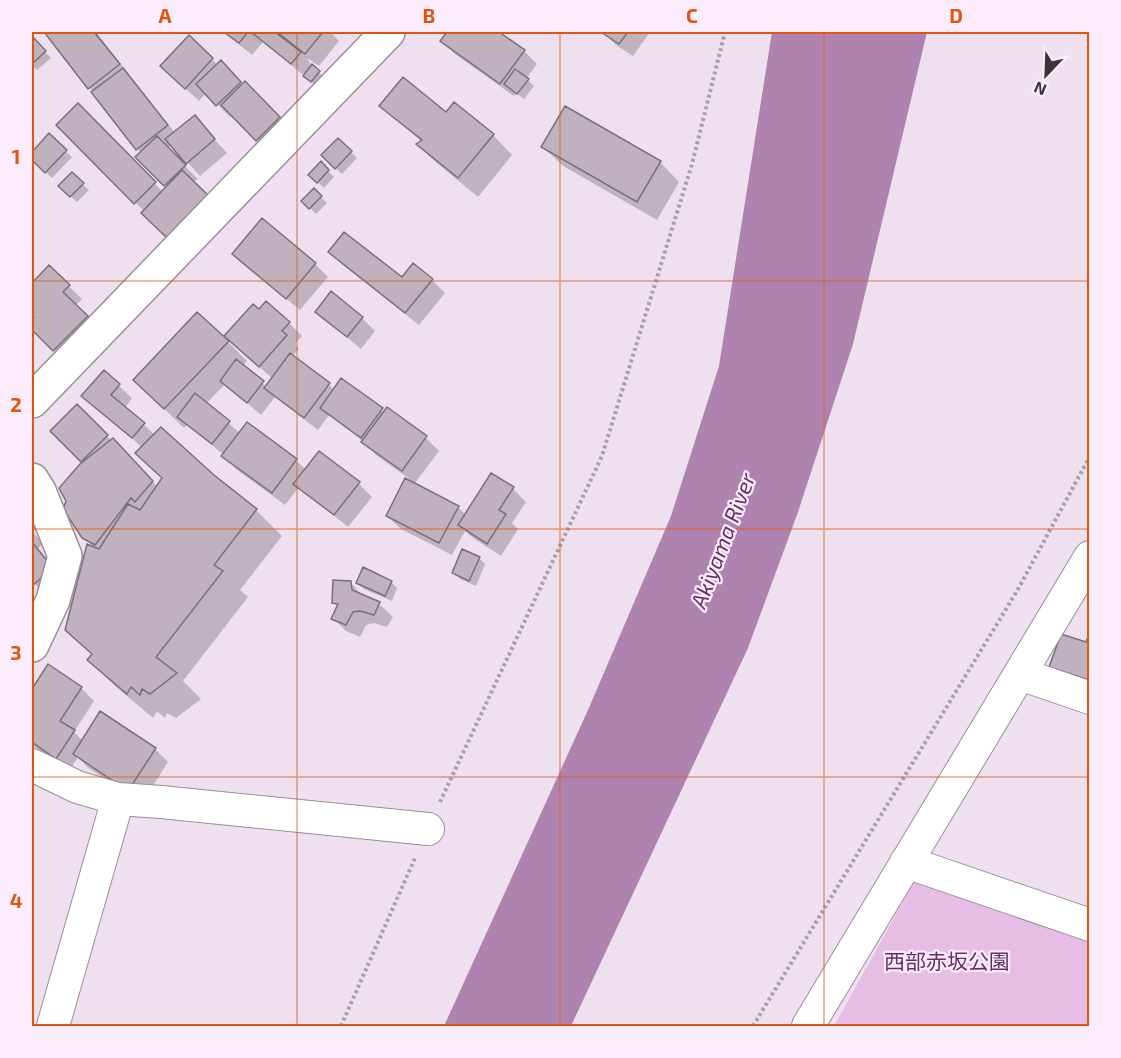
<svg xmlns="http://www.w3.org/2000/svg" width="1121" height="1058" font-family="'Exo 2','Noto Sans JP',sans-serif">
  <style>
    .green { fill: #e6bee5 }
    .water { fill: #af83af }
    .shadow { fill: #0003 }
    .building { fill: #c0b1bf; stroke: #7c6f7c; stroke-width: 1.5 }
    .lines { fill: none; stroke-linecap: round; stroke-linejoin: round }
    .street-casing { stroke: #9b8d9b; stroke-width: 34 }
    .secondary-casing { stroke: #9b8d9b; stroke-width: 36 }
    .path { stroke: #aa9eaa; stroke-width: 4; stroke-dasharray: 3 3; stroke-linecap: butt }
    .street { stroke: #fff; stroke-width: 32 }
    .secondary { stroke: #fff; stroke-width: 33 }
    .grid { fill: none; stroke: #df570e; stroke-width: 1.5; stroke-opacity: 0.55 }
    .labels { text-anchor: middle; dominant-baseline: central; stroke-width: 4.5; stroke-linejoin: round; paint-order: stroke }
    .park-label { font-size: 21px; fill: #652e67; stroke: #fdedfc }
    .water-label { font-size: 22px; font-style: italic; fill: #672f68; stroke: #fdedfc }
    .neatline { fill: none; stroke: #df570e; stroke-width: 2 }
    .grid-label { font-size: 20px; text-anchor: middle; font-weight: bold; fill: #df570e }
  </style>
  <rect width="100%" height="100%" fill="#efe0ef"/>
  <!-- green -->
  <path class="green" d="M915,880L1089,939V1026H834Z"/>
  <!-- water -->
  <path class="water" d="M772,32H927L853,344L798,512L748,648L571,1026H444L588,710L671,516L719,366Z"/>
  <!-- shadow -->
  <path class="shadow" d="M46,32H96L175,133L194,117L227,153L200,176L172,145L167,148L198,179L144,211L58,125L78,106L163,192L167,187L137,157L141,153Z
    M223,32H330L339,41L319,66L307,58L312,67L325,78L318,87L263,42L252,55Z
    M449,32H497L524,51L537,64L526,79L534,86L524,99L516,93L514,96L455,54L442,41Z
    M603,32H650L633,56L616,45Z
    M189,37L218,65L221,62L243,85L245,83L292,131L270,153L233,115L230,117L206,93L199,101L175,79Z
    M32,38L51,58L37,70L32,65Z
    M381,106L446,114L493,135L512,155L478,197L438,164L418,145L422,142Z
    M49,136L72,157L52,178L33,160L32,162V149L34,152Z
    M338,140L357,158L342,174L323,155Z
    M543,147L660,162L679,182L657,220L563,166Z
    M321,164L334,177L324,188L310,175Z
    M72,174L89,190L77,202L60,186Z
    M314,190L327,203L316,214L303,201Z
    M330,252L402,279L432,280L445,293L419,325L343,265Z
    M315,264L328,277L300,310L247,266Z
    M49,267L82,299L75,306L99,330L67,363L32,328V322L36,318L32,313V285Z
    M317,312L362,318L375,331L361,349Z
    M289,323L302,336L295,344L299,349L292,356L335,390L385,412L387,409L426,438L439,451L415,483L376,455L364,442L329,415L318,430L275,397L261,415L225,384L206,404L240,433L296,460L306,470L359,484L372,497L348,527L299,487L285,505L236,469L224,455L187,425L184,428L154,399L228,342L247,361L243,366L267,387L273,379L239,349Z
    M32,368L44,381L32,394Z
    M104,372L132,398L125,408L155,435L256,510L282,536L240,590L248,597L183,681L201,699L176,718L167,713L165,718L157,711L153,718L115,686L89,660L93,655L67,629L96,549L83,537L84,463L52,431L77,406L158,487L163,479L143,448L83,396Z
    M513,489L526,502L512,523L518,529L501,556L473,538L465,531L452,555L401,529L387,516L458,507L466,515Z
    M32,531L43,544L37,549L65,582L47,597L32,581Z
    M479,558L485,564L476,586L460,579L454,573Z
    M350,582L363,596L379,604L393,617L387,627L374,623L366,625L360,637L346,631L333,618L338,607L333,602Z
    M391,582L397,588L392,601L364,589L357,583Z
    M1090,641V688L1064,679L1051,666L1087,644Z
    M48,666L81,688L94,701L74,732L83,741L101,713L155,749L168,762L142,803L87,767L78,757L69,771L32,745V692Z"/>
  <!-- building -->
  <path class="building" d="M44,32H94L120,64L88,89Z
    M224,32H248L239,43Z
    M251,32H275L301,52L291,64Z
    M277,32H323L305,54Z
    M447,32H499L525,50L500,84L440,41Z
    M601,32H628L619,44Z
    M189,35L213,58L185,89L160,66Z
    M32,36L46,51L32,64Z
    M221,60L241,82L216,106L196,84Z
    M312,64L320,71L311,82L303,76Z
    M123,68L168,125L136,150L91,92Z
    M515,69L529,79L517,94L504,84Z
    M403,77L446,112L454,102L494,134L458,178L416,144L422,140L379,106Z
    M245,81L280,117L256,141L221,105Z
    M78,103L156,182L134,204L56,125Z
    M565,106L661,161L637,202L541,147Z
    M195,115L215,139L186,164L165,139Z
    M49,133L67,150L45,173L32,160V152Z
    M157,136L186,165L164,186L135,157Z
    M338,138L352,151L335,169L321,155Z
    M321,161L329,170L317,183L308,175Z
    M182,170L208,195L167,238L141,213Z
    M72,172L84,183L70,197L58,186Z
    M314,188L322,196L309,209L301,201Z
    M262,218L316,263L286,299L232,254Z
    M344,232L402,277L413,263L433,279L405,313L328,252Z
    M49,265L70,285L63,292L88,316L53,351L32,330V320L34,317L32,315V283Z
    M331,291L363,317L347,337L315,312Z
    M266,301L290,322L282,331L287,335L259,367L224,336L253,304L259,309Z
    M197,312L229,341L164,409L133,380Z
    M290,353L330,383L304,418L264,388Z
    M236,359L264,381L247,403L220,381Z
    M104,370L120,384L111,395L145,423L132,438L81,396Z
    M341,378L383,408L361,438L320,408Z
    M195,393L230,421L212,444L177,417Z
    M77,404L108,435L81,462L50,431Z
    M387,407L427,436L402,471L361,442Z
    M247,422L297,459L272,493L221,456Z
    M161,427L214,475L257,509L214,565L223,571L156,657L177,673L150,694L142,689L140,695L131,687L127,694L87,660L92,654L65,630L87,544L99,549L128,504L140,510L162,478L135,453Z
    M113,438L153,481L135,502L131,498L95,545L82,538L63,509L66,501L59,488L80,464Z
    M319,451L360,482L334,515L293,484Z
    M491,473L514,487L499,510L506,514L487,544L458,525Z
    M405,478L459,506L439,543L386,516Z
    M32,542L53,568L33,585L32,583Z
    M462,549L480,557L469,581L452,573Z
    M363,567L392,581L385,596L356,583Z
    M333,580L351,581L352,590L380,602L374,615L360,611L353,612L346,625L331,619L338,604L332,603Z
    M1061,634L1086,642L1087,639H1090L1089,680L1049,667Z
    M48,664L82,687L60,721L75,730L56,759L32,742V689Z
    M100,711L156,748L128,791L73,754Z"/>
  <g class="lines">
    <defs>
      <path id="street" d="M1020,674L1090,698
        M32,765L77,787L118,799L161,802L428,829
        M906,862L1090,925
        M53,1026L118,799
        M808,1026L1090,557"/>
      <path id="secondary" d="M32,401L388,32
        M32,480L39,491L65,556L53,600L32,645"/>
    </defs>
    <!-- street casing -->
    <use href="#street" class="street-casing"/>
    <!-- secondary casing -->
    <use href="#secondary" class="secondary-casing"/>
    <!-- path -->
    <path class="path" d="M440,802L602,456L692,164L725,32
      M341,1026L415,858
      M753,1026L1017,591L1090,456"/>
    <!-- street -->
    <use href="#street" class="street"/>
    <!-- secondary -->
    <use href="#secondary" class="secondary"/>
  </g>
  <!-- grid -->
  <path class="grid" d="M297,32V1026M560,32V1026M824,32V1026M32,281H1090M32,529H1090M32,777H1090"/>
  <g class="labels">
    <!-- park labels -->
    <g class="park-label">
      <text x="947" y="960">西部赤坂公園</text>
    </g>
    <!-- water labels -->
    <g class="water-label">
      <text transform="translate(722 540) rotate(-69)">Akiyama River</text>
    </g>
  </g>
  <!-- border -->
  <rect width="1121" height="1058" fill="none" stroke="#fdedfc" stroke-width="66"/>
  <!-- north arrow -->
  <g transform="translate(1046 75) rotate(203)" stroke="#fdedfc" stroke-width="4.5" paint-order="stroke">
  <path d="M0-4.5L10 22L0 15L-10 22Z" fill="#3a3439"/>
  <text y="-9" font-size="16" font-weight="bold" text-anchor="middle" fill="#3a3439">N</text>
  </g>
  <rect x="33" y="33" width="1055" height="992" class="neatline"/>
  <g class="grid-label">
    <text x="165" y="23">A</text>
    <text x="429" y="23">B</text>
    <text x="692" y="23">C</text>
    <text x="956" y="23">D</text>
    <text x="16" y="164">1</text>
    <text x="16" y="412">2</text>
    <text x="16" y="660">3</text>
    <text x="16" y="908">4</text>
  </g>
</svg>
